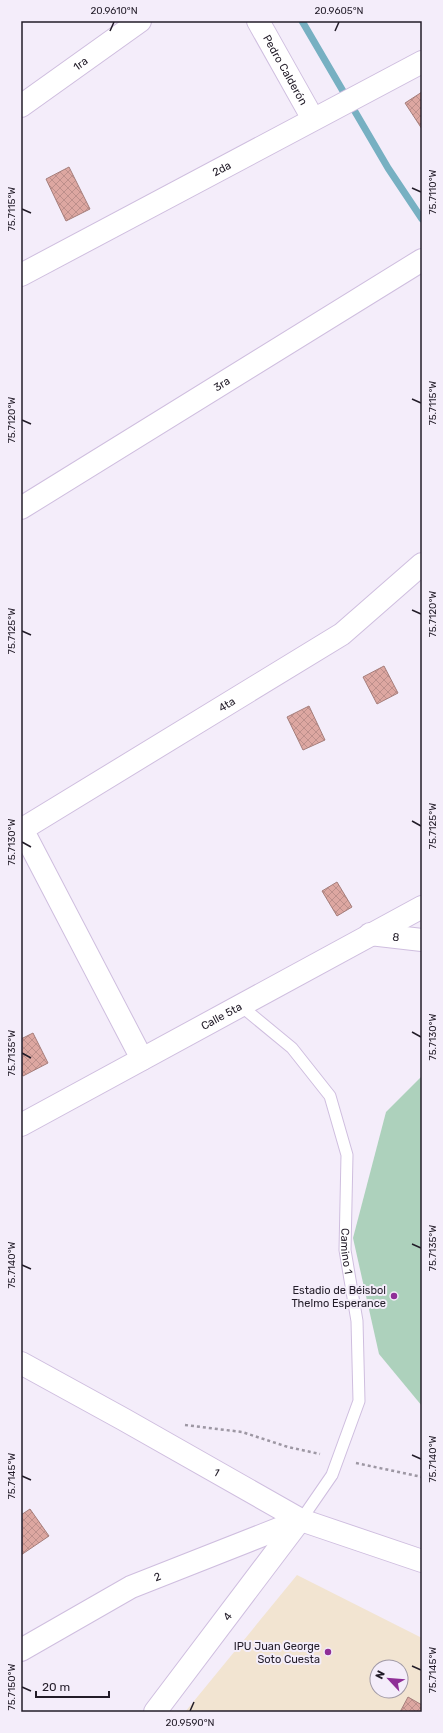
<svg xmlns="http://www.w3.org/2000/svg" width="443" height="1733" font-family="Rubik,sans-serif">
  <style>
    .education { fill: #f2e4d1; fill-rule: evenodd }
    .garden { fill: #add1bc }
    .lines { fill: none; stroke-linecap: round; stroke-linejoin: round }
    .stream { stroke: #77b0c2; stroke-width: 7 }
    .building { fill: url(#building-cross-hatch); stroke: #a57e7b }
    .service-casing { stroke: #cfbedf; stroke-width: 13 }
    .minor-casing { stroke: #cfbedf; stroke-width: 24 }
    .tertiary-casing { stroke: #cfbedf; stroke-width: 24 }
    .path { stroke: #9d97a3; stroke-width: 2.5; stroke-dasharray: 3 3; stroke-linecap: butt }
    .service { stroke: #fff; stroke-width: 11 }
    .minor { stroke: #fff; stroke-width: 22 }
    .tertiary { stroke: #fff; stroke-width: 22 }
    .ticks { fill: none; stroke: #221c28; stroke-width: 1.5 }
    .poi-dot { fill: #8f2f97; stroke: #f4edfa; stroke-width: 1.5 }
    .labels { text-anchor: middle; dominant-baseline: central; stroke-width: 4; stroke-linejoin: round; paint-order: stroke }
    .street-label { font-size: 11px; fill: #221c28; stroke: #f4edfa }
    .poi-label { font-size: 11px; fill: #221c28; stroke: #f4edfa; text-anchor: end }
    .neatline { fill: none; stroke: #221c28; stroke-width: 1.5 }
    .ticks-label { font-size: 10px; text-anchor: middle; fill: #221c28 }
  </style>
  <defs>
    <pattern id="building-cross-hatch" width="8" height="8" patternUnits="userSpaceOnUse"><rect width="8" height="8" fill="#dda7a1"/><path d="M0 0l8 8M0 8l8-8" fill="none" stroke="#bd8f8b"/></pattern>
  </defs>
  <rect width="100%" height="100%" fill="#f4edfa"/>
  <!-- education -->
  <path class="education" d="M297,1575L422,1638V1712H185ZM377,1667H401V1691H377Z"/>
  <!-- garden -->
  <path class="garden" d="M422,1076V1406L379,1354L353,1238L386,1112Z"/>
  <g class="lines">
    <!-- stream -->
    <path class="stream" d="M302,21L388,168L422,219"/>
  </g>
  <!-- building -->
  <path class="building" d="M422,92V129L405,103Z
    M69,167L90,209L66,221L46,179Z
    M384,666L398,693L377,704L363,677Z
    M309,706L325,740L303,750L287,717Z
    M337,882L352,907L337,916L322,891Z
    M33,1033L48,1063L23,1076L21,1072V1039Z
    M30,1509L49,1536L21,1555V1515Z
    M408,1697L422,1705V1712H400Z"/>
  <g class="lines">
    <defs>
      <g id="service">
        <path id="s1" d="M241,1006L292,1048L330,1096L347,1155L345,1250L357,1321L359,1401L332,1475L301,1520"/>
      </g>
      <g id="minor">
        <path id="s2" d="M258,21L313,119"/>
        <path id="s3" d="M21,106L140,21"/>
        <path id="s4" d="M21,275L422,62"/>
        <path id="s5" d="M21,508L422,260"/>
        <path d="M21,827L142,1059"/>
        <path id="s6" d="M21,830L342,634L422,564"/>
        <path id="s7" d="M370,934L422,940"/>
        <path id="s8" d="M21,1363L123,1419L301,1520L422,1561"/>
        <path id="s9" d="M21,1650L131,1587L301,1520"/>
        <path id="s10" d="M155,1712L300,1520"/>
      </g>
      <g id="tertiary">
        <path id="s11" d="M21,1125L422,907"/>
      </g>
    </defs>
    <!-- service casing -->
    <use href="#service" class="service-casing"/>
    <!-- minor casing -->
    <use href="#minor" class="minor-casing"/>
    <!-- tertiary casing -->
    <use href="#tertiary" class="tertiary-casing"/>
    <!-- path -->
    <path class="path" d="M185,1425L242,1432L288,1447L320,1454
      M356,1463L422,1477"/>
    <!-- service -->
    <use href="#service" class="service"/>
    <!-- minor -->
    <use href="#minor" class="minor"/>
    <!-- tertiary -->
    <use href="#tertiary" class="tertiary"/>
  </g>
  <!-- ticks -->
  <path class="ticks" d="M110,31L114,22M335,31L339,22M412,188L421,192M22,209L31,213M412,399L421,403M22,420L31,424M412,610L421,614M22,631L31,635M412,821L421,826M22,842L31,847M412,1032L421,1037M22,1053L31,1058M412,1244L421,1248M22,1265L31,1269M412,1455L421,1459M22,1476L31,1480M412,1666L421,1670M22,1687L31,1691M190,1711L194,1702"/>
  <!-- markers -->
  <g class="poi-dot">
    <circle cx="394" cy="1296" r="4"/>
    <circle cx="328" cy="1652" r="4"/>
  </g>
  <g class="labels">
    <!-- street labels -->
    <g class="street-label">
      <text stroke="none"><textPath href="#s3" startOffset="73">1ra</textPath></text>
      <text stroke="none"><textPath href="#s2" startOffset="56">Pedro Calderón</textPath></text>
      <text stroke="none"><textPath href="#s4" startOffset="227">2da</textPath></text>
      <text stroke="none"><textPath href="#s5" startOffset="236">3ra</textPath></text>
      <text stroke="none"><textPath href="#s6" startOffset="241">4ta</textPath></text>
      <text stroke="none"><textPath href="#s7" startOffset="26">8</textPath></text>
      <text stroke="none"><textPath href="#s11" startOffset="228">Calle 5ta</textPath></text>
      <text stroke="none"><textPath href="#s1" startOffset="285">Camino 1</textPath></text>
      <text stroke="none"><textPath href="#s8" startOffset="224">1</textPath></text>
      <text stroke="none"><textPath href="#s9" startOffset="155">2</textPath></text>
      <text stroke="none"><textPath href="#s10" startOffset="120">4</textPath></text>
    </g>
    <!-- poi labels -->
    <g class="poi-label">
      <text x="386" y="1290">Estadio de Béisbol<tspan x="386" dy="13">Thelmo Esperance</tspan></text>
      <text x="320" y="1646">IPU Juan George<tspan x="320" dy="13">Soto Cuesta</tspan></text>
    </g>
  </g>
  <!-- border -->
  <rect width="443" height="1733" fill="none" stroke="#f4edfa" stroke-width="44"/>
  <!-- north arrow -->
  <g transform="translate(389 1679) rotate(296)"><circle r="19" fill="#f4edfa" stroke="#a099a6"/>
  <path d="M0-3L7 15L0 10L-7 15Z" fill="#8f2f97"/>
  <text y="-6" font-size="11" font-weight="bold" text-anchor="middle" fill="#221c28">N</text>
  </g>
  <!-- scale -->
  <path d="M36 1691v6h73v-6" fill="none" stroke="#221c28" stroke-width="2"/>
  <text x="42" y="1691" font-size="12" fill="#221c28" stroke="#f4edfa" stroke-width="3" paint-order="stroke">20 m</text>
  <rect x="22" y="22" width="399" height="1689" class="neatline"/>
  <g class="ticks-label">
    <text x="114" y="14">20.9610°N</text>
    <text x="339" y="14">20.9605°N</text>
    <text transform="translate(432 192) rotate(-90)" y="4">75.7110°W</text>
    <text transform="translate(11 209) rotate(-90)" y="4">75.7115°W</text>
    <text transform="translate(432 403) rotate(-90)" y="4">75.7115°W</text>
    <text transform="translate(11 420) rotate(-90)" y="4">75.7120°W</text>
    <text transform="translate(432 614) rotate(-90)" y="4">75.7120°W</text>
    <text transform="translate(11 631) rotate(-90)" y="4">75.7125°W</text>
    <text transform="translate(432 826) rotate(-90)" y="4">75.7125°W</text>
    <text transform="translate(11 842) rotate(-90)" y="4">75.7130°W</text>
    <text transform="translate(432 1037) rotate(-90)" y="4">75.7130°W</text>
    <text transform="translate(11 1053) rotate(-90)" y="4">75.7135°W</text>
    <text transform="translate(432 1248) rotate(-90)" y="4">75.7135°W</text>
    <text transform="translate(11 1265) rotate(-90)" y="4">75.7140°W</text>
    <text transform="translate(432 1459) rotate(-90)" y="4">75.7140°W</text>
    <text transform="translate(11 1476) rotate(-90)" y="4">75.7145°W</text>
    <text transform="translate(432 1670) rotate(-90)" y="4">75.7145°W</text>
    <text transform="translate(11 1687) rotate(-90)" y="4">75.7150°W</text>
    <text x="190" y="1726">20.9590°N</text>
  </g>
</svg>
